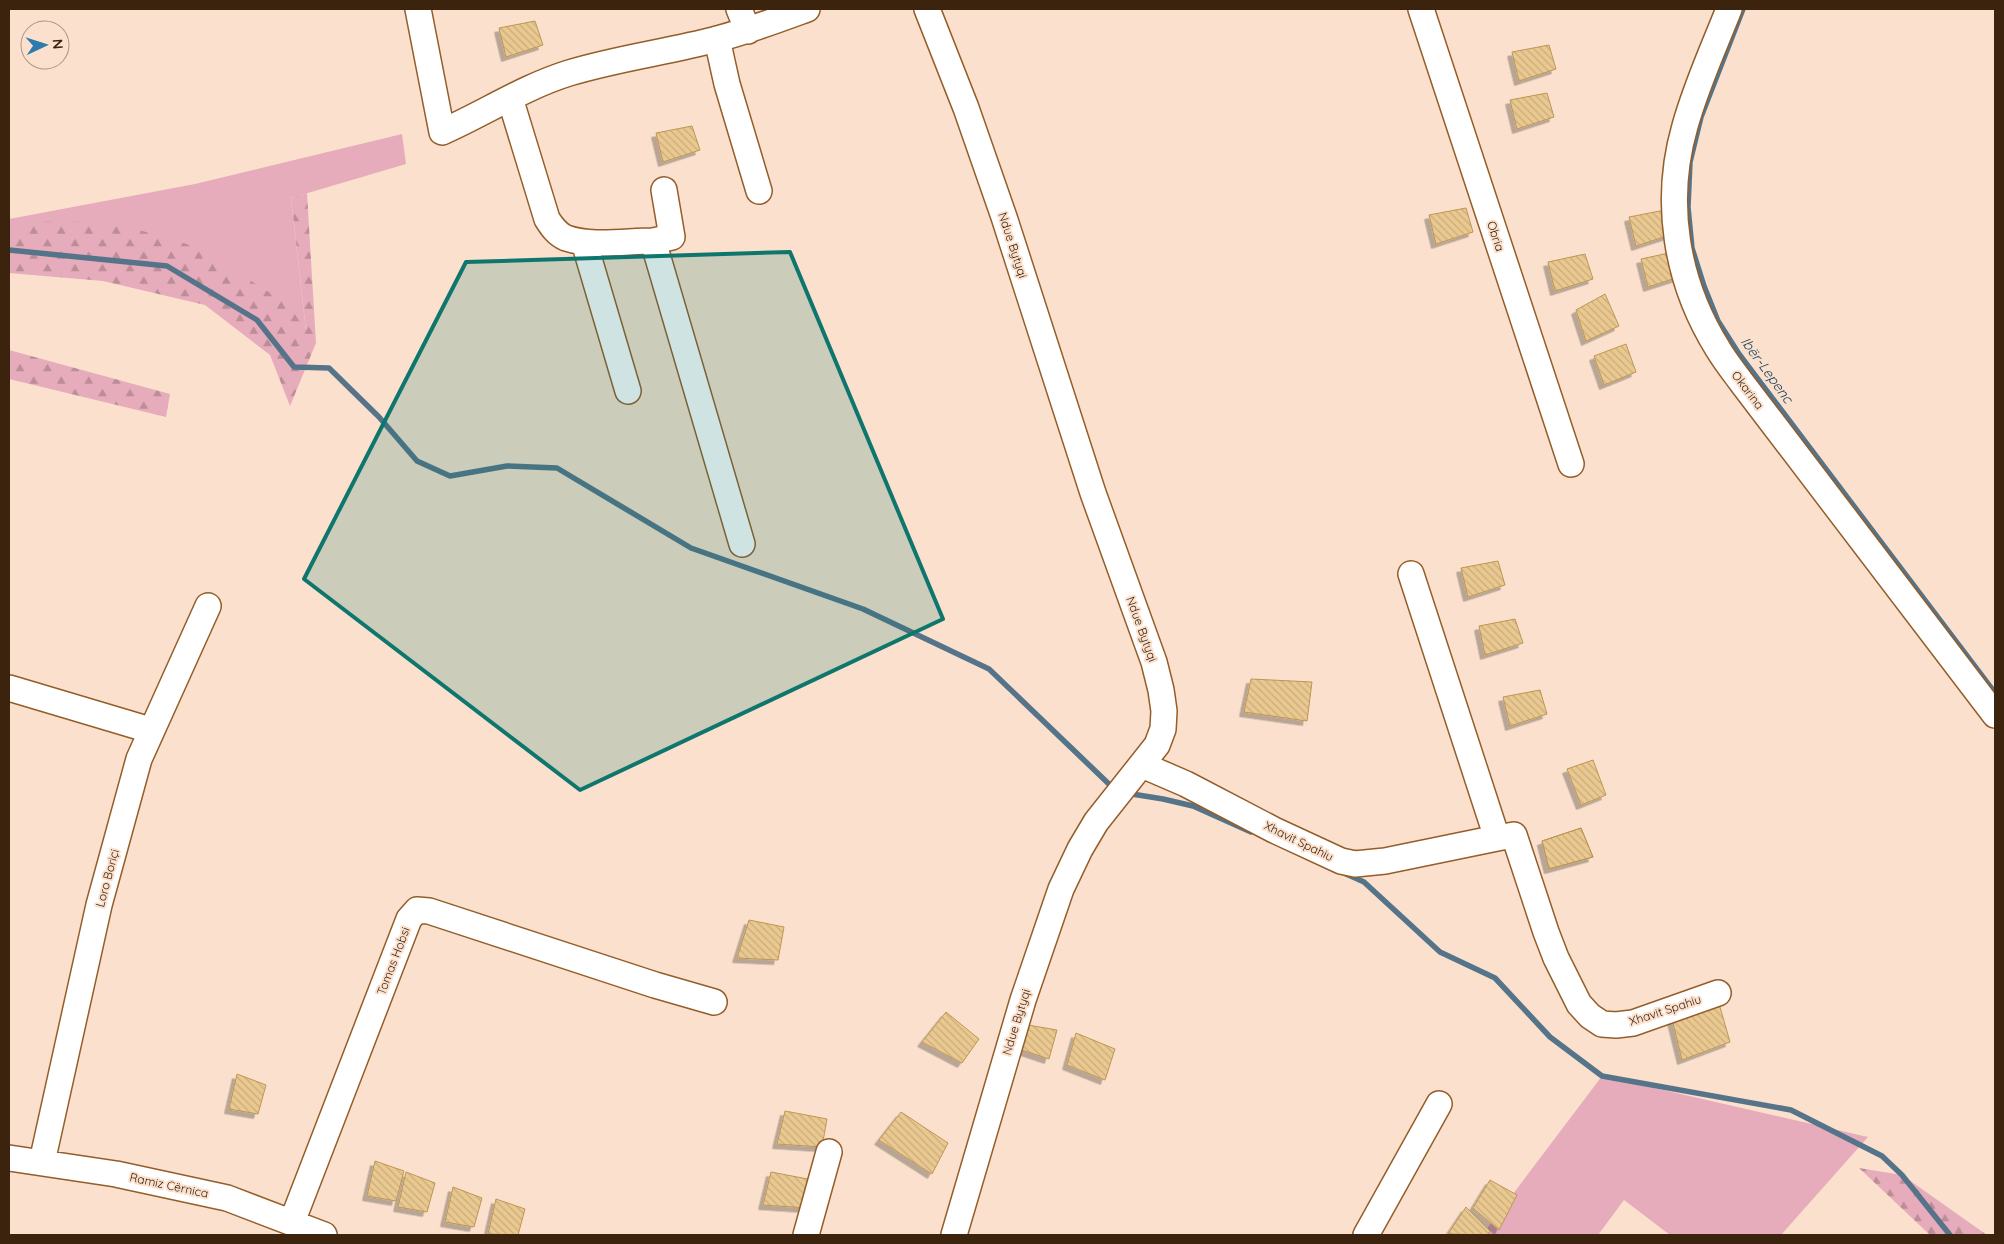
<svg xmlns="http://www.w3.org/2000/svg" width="2004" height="1244" font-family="Quicksand,sans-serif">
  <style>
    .grass { fill: #e6acbc }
    .forest { fill: url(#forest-firs) }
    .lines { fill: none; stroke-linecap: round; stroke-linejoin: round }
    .stream { stroke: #567489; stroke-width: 5.5 }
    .building { fill: url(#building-back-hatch); stroke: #bc9652; filter: url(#shadow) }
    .minor-casing { stroke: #945d29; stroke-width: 28 }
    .minor { stroke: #fff; stroke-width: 25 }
    .marked { fill: #0f766e; fill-opacity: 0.2; stroke: #0f766e; stroke-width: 4; stroke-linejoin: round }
    .labels { text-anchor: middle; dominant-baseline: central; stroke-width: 4; stroke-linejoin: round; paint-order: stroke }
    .street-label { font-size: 12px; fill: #3b230e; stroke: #fbe1cd }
    .water-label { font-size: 14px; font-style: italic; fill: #123d58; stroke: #fbe1cd }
  </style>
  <defs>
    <pattern id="forest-firs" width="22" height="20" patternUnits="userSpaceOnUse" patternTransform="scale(1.25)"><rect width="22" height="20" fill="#e6acbc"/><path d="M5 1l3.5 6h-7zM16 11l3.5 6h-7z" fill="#bc8c97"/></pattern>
    <pattern id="building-back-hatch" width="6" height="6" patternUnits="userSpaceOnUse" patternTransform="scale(1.25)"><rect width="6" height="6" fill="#eac991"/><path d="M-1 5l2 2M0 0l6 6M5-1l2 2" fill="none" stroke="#caac7c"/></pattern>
    <filter id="shadow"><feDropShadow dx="-4.5" dy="4.5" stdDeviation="0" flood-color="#0004"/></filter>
  </defs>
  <rect width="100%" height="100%" fill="#fbe1cd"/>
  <!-- grass -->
  <path class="grass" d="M402,134L406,164L291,198L306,331L112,222L9,225V219L195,184Z
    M1602,1076L1868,1137L1781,1235H1670L1624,1200L1598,1235H1482Z"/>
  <!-- forest -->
  <path class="forest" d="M307,193L316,343L290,406L270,355L205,305L103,281L9,273V225L47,221L112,222L197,247L288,304L306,330L291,198Z
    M9,350L170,394L166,417L9,379Z
    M1859,1168L1902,1175L1987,1235H1930Z"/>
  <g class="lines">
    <!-- stream -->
    <path class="stream" d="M1743,9L1701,117L1690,162L1688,207L1692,248L1704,286L1718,321L1739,354L1995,693
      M9,250L167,266L257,320L294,367L329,368L379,417L417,461L450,476L507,466L557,468L691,548L863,609L989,669L1111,786
      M1132,794L1163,799L1193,806L1251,832
      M1344,873L1364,882L1440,952L1495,978L1550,1037L1602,1076L1791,1110L1882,1156L1902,1175L1950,1235"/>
  </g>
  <!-- building -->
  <path class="building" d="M535,21L543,45L506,57L499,28Z
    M1549,45L1556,69L1519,81L1512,52Z
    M1547,93L1554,117L1517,129L1510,100Z
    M692,126L700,150L663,162L656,133Z
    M1466,208L1473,232L1436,244L1429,215Z
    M1665,210L1673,234L1636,246L1629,217Z
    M1678,251L1685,275L1648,287L1641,259Z
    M1585,254L1593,279L1555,291L1548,262Z
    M1605,294L1619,326L1586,341L1576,310Z
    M1626,344L1636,372L1604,385L1594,356Z
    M1498,561L1505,585L1468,597L1461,568Z
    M1515,619L1523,643L1485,655L1479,626Z
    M1251,679L1312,682L1307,721L1244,712Z
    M1540,690L1547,714L1510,726L1503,697Z
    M1593,760L1606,795L1581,805L1567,769Z
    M1581,828L1593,857L1549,869L1542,841Z
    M1581,828L1593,857L1549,869L1542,841Z
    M749,920L784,927L778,960L737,958Z
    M1716,993L1730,1042L1682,1060L1670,1011Z
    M946,1012L979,1039L962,1063L922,1042Z
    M1028,1025L1057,1030L1049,1059L1022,1050Z
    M1076,1033L1115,1049L1105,1080L1067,1065Z
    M237,1074L266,1085L258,1114L229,1109Z
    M785,1111L827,1119L822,1147L777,1144Z
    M901,1112L948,1143L932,1174L879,1140Z
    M375,1161L404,1171L396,1201L367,1196Z
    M406,1172L435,1183L427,1212L398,1207Z
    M771,1172L813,1180L808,1208L763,1205Z
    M1490,1180L1517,1195L1499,1230L1473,1208Z
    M453,1187L482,1198L474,1227L445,1222Z
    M496,1199L525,1209L518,1235L488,1234Z
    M1466,1207L1490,1231L1488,1235L1448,1234Z"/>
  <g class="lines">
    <defs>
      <path id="minor" d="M418,9L442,132C485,113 524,87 569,73C618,58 668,52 717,39C748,31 777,20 807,9
        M739,9L748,31
        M927,9L966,108L1004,217L1093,493L1154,662L1161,690L1164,711L1163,729L1157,745L1096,822L1080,849L1061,889L1023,1000L954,1235
        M1421,9L1571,464
        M1729,9C1714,47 1696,86 1685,126C1663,202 1676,282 1718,349C1725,361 1734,372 1742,383L1995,715
        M717,39L727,84L759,191
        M510,98L547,219C552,227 557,234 566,238C592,247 626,241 653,241L742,544
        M653,241L672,237L664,190
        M584,242L628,391
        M1411,574L1497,838L1514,835L1546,932L1556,958L1579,1004L1590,1016L1602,1024L1616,1025L1633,1023L1718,993
        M9,688L150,730
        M1142,765L1186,784L1274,830L1341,861L1355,864L1385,861L1497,838
        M9,1158L116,1174L227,1198L324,1235
        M42,1162L99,905L139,759L208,606
        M292,1222L409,919L417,910L429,911L655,985L714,1002
        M806,1235L829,1152
        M1366,1235L1439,1104"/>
    </defs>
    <!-- minor casing -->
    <use href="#minor" class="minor-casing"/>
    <!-- minor -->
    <use href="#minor" class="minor"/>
  </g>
  <!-- marked area -->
  <path class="marked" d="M790,252L943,619L580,790L304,579L466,262Z"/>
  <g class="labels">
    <!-- street labels -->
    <g class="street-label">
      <text transform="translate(1496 236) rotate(72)">Obria</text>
      <text transform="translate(1013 245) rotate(72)">Ndue Bytyqi</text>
      <text transform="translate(1748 390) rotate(53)">Okarina</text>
      <text transform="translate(1142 629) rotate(70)">Ndue Bytyqi</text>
      <text transform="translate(1299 841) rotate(26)">Xhavit Spahiu</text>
      <text transform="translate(107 878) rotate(-75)">Loro Boriçi</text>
      <text transform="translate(393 961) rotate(-69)">Tomas Hobsi</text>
      <text transform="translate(1665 1010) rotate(-18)">Xhavit Spahiu</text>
      <text transform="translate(1016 1022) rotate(-73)">Ndue Bytyqi</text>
      <text transform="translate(169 1185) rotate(12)">Ramiz Cërnica</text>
    </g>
    <!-- water labels -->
    <g class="water-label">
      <text transform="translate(1767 370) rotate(54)">Ibër-Lepenc</text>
    </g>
  </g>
  <!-- border -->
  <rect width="2004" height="1244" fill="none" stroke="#3b230e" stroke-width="20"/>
  <!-- north arrow -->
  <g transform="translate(45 45) rotate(86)"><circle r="24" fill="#fbe1cd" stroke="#ae9581"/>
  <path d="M0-4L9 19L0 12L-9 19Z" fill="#2d7bad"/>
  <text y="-8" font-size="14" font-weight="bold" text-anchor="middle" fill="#3b230e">N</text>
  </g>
</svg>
